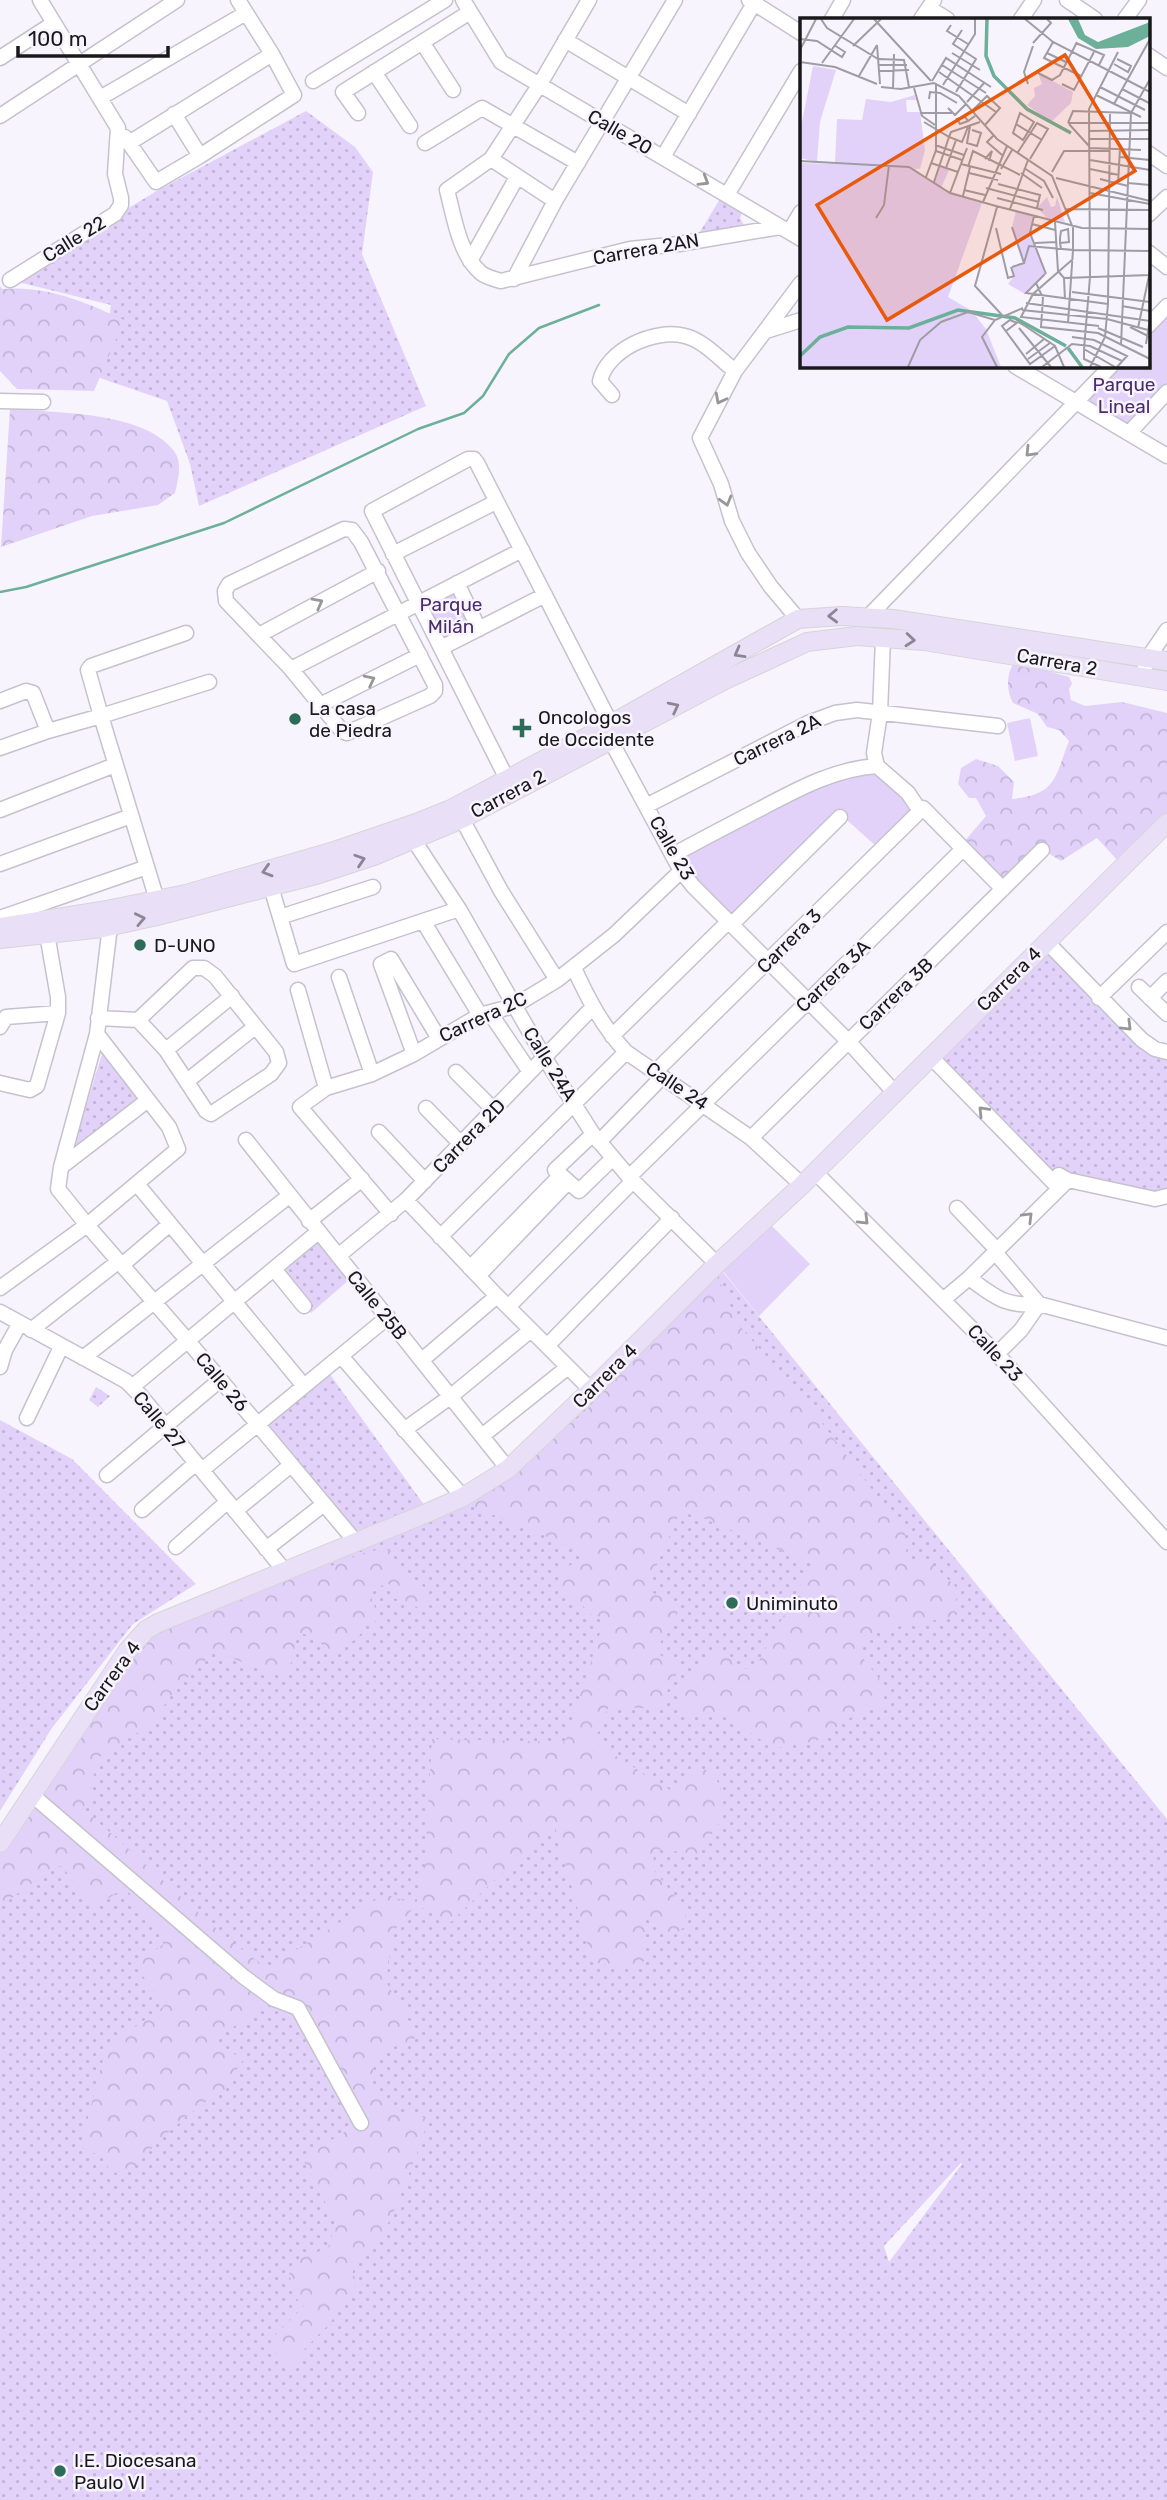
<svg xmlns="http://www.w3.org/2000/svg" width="1167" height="2500" font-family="Rubik,sans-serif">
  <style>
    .grass { fill: url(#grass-dots); fill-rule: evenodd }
    .forest { fill: url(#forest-crowns) }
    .park { fill: #e2d2fa }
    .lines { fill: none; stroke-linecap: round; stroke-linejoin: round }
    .stream { stroke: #6cb099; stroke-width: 2.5 }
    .minor-casing { stroke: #c6c2cd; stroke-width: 17 }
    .major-casing { stroke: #d6d5d6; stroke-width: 20 }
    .minor { stroke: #fff; stroke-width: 14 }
    .major { stroke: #e9dff7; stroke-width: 18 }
    .oneway { stroke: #989798 }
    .oneway2 { stroke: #8b8594 }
    .poi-dot { fill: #2d6c59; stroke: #f8f4fe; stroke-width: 2.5 }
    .labels { text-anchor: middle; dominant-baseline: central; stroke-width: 5; stroke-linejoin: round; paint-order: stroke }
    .street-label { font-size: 19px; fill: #19181b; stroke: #f8f4fe }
    .park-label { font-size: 19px; fill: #4a2c6b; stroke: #f8f4fe }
    .poi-label { font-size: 19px; fill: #19181b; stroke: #f8f4fe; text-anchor: start }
    .inset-river { fill: none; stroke: #6cb099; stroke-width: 3.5 }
    .inset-road { fill: none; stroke: #9f9ca3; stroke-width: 2 }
    .view { fill: #e8590c; fill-opacity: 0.15; stroke: #e8590c; stroke-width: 3.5 }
    .inset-edge { fill: none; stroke: #19181b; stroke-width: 3.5 }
  </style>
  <defs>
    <pattern id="grass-dots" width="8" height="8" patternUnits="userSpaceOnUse" patternTransform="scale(1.75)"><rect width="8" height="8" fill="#e2d2fa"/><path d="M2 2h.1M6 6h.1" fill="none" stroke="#c1b4d6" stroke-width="1.8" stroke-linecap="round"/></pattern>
    <pattern id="forest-crowns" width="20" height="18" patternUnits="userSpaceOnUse" patternTransform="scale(1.75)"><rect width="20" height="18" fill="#e2d2fa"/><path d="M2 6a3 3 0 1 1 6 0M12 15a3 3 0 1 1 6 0" fill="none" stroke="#c1b4d6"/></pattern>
  </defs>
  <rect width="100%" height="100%" fill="#f8f4fe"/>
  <!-- grass -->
  <path class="grass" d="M306,111L355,147L373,172L362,254L426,406L199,506L190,464L167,401L100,378L111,305L10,280L155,192Z
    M721,197L747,211L742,212L740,218L744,225L700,232Z
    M1046,941L1099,998L1167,1052V1196L1068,1180L1030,1160L931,1057Z
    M103,1051L143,1098L77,1149L73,1147Z
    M317,1236L350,1279L311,1313L277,1268Z
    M723,1272L1167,1819V2500H0V1846L158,1623L463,1497L591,1390ZM961,2163L962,2164L889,2262L884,2246Z
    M329,1373L425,1506L357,1534L267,1424Z
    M96,1387L110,1396L98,1407L89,1400Z
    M0,1420L72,1459L196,1584L133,1624L52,1728L0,1811Z"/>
  <!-- forest -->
  <path class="forest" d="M0,286L2,289C46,285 86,302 124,320L94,391L17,389L0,371Z
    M10,409C56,413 144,411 174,451C183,463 178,480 175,493L158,505L92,516L1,547Z
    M1015,662L1069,677L1072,683L1069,689L1071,700L1085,706L1122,702L1167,713V815L1119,862L1097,838L1061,861L1040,848L1002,885L963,843L986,816L976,798H969L958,784L961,768L976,759L998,766L1014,782L1012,799C1057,794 1054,779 1069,741L1059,730L1047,727L1038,714L1013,703C1006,690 1006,673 1015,662Z
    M717,1276L739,1325L813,1411L905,1533L907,1560L933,1565L957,1588L955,1617L904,1625L860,1637L863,1658L884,1685L886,1693L880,1706L853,1716L816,1741L773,1749L746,1729L717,1713C695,1718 683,1718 676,1692L680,1684L715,1653L735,1659L737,1669L755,1668L812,1564L700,1517L680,1512L656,1567L649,1591L681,1606L655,1652L681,1667L657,1709L609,1706L594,1742L673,1792L689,1773L701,1768L712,1773L721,1787L719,1801L720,1822L698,1854L654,1849L653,1869L684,1908L688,1924L674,1935L644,1918L646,1960C627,1971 612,1967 592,1961L554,1823L451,1922L416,1905L393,1932L386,1982L406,2015L415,2035L414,2043L387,2048L373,2069V2093L396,2111L427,2118L423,2138L391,2219L366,2256L355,2265L352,2274L358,2280C350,2295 341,2310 330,2323C317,2337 302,2349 293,2366L283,2367L274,2350L273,2337L304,2306L293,2295L289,2270L297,2260L328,2248L336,2223L302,2158L361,2122L298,2008L274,1999L247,2019L213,2039L243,2060L223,2093C207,2096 163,2137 150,2150C143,2157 135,2169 125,2172C120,2174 115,2173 109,2171L107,2164L108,2159L84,2149L81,2146L83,2137L106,2048L164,2006L135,1965L165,1943L125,1887L93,1909L62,1866L55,1867L3,1904L0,1910V1843L158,1623L284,1570L331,1566L363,1553L381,1549L391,1551L398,1567L428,1590V1600L419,1608L394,1598L393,1589L387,1582L370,1594L378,1616L375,1622L367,1623C363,1637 345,1647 332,1654L314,1637L297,1632L293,1658L287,1672L273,1673L214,1652L175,1690L151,1724L98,1758L88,1800L82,1809C145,1859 200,1921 267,1968L385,1894L416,1905L425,1863L432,1739L565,1742L605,1618L589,1614L582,1604L572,1602L563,1595L561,1571L582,1558V1554L525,1526L510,1527L502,1517L476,1511L474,1502L580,1416Z"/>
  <!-- park -->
  <path class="park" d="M1167,306V392L1129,433L1077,403L1111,366H1148V326Z
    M458,586L478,626L442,643L425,604Z
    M1030,718L1038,756L1015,761L1007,723Z
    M849,772H875L915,811L877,847L839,813L731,918L691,878L679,858L812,788Z
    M766,1220L810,1264L759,1316L719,1266Z"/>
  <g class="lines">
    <!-- stream -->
    <path class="stream" d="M0,592L26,587L224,523L418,429L464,413L483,396L509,354L539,328L599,305"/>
    <defs>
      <path id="minor" d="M463,0L501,62L801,239
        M589,0L540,84L491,159L447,190C454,217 459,254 481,273C486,277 494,279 501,281L630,249L679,244L780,227
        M749,0L801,33
        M1067,0L1095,19
        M929,8L947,19
        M832,19L843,0
        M921,19L934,0
        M1021,19L1034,0
        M1125,19L1139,0
        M565,40L689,114
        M422,42L453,90
        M1148,55L1167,68
        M0,58L54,23
        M374,72L410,126
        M313,81L445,0
        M100,98L246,13
        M358,113L343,92L470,12
        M0,116L177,0
        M125,137L156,182L200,156L174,114
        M129,143L272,54
        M425,143L482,108L578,163
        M1148,153L1167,166
        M200,156L294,95L272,54L238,0
        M663,157L756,0
        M491,159L555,201
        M727,195L801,71
        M1148,215L1167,197
        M789,232L801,212
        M1148,252L1167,267
        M470,261L517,177
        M514,279L555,201L675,0
        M10,280L115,214L121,205V198L115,174L118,128L40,0
        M1148,326L1167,306
        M766,331L801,320
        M1015,366L1167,456
        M612,395L600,381C607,350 654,328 685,336C703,340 721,360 735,371
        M0,401L43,402
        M1129,433L1167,392
        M344,529L352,530L361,542L435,685V691L430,696L347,733L342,731L291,669L226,601L225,591L229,584Z
        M393,554L496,502
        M457,583L479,629
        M868,617L1111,366
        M798,619L771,587L748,553L732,521L721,484L700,438L735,371L801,283
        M186,633L91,666L88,670L101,716L209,682
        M259,635L378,571
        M883,638L880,713L874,753L877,766L908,793L920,811
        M441,648L545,595
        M1145,667L1148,658L1167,630
        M291,669L522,550
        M0,701L26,691L33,693L48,731
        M320,705L420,655
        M611,741L681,871L693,886L848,1041L895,1093
        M0,748L48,731L101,716L157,900
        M507,779L372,511L468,459H474L477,463L611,724
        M648,805L808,723L835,713L857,710L998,726
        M0,810L115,765
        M462,819L501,891L557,980
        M413,839L459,909L544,1057L593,1134L629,1177L717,1264
        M673,855C702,839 731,824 760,809C798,789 834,769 877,766
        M0,864L131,816
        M271,887L294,964L459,909
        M280,917L373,887
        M0,918L147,867
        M423,921L480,1015
        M731,925L840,817
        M1046,941L1142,1040L1155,1049L1167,1052
        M574,968C588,999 603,1027 626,1052L751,1138L802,1185
        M339,977L372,1074
        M1139,987L1167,1014
        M298,990L326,1088
        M1099,998L1167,932
        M1150,998L1167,981
        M490,1013L530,1072
        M98,1018L138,1020L166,1050L206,1111L211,1114L271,1074L279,1063L276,1052L215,976L204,968H193L138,1020
        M0,1027L6,1017L58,1013
        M97,1034L169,1127L178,1149L87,1225L58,1189L61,1167L97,1034L110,926
        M612,1036L728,922
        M166,1050L232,996
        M414,1054L381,964L391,959L438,1037
        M931,1057L1058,1187
        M456,1072L494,1110
        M655,1072L923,808L1003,889
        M187,1081L255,1027
        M0,1083L30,1090L37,1086L58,1013V997L47,934
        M426,1108L461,1144
        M379,1132L425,1181
        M593,1134L555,1170L579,1191L612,1159
        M751,1138L1042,850
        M246,1140L508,1469
        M599,1142L662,1077
        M61,1167L148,1100
        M815,1172L997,1354L1167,1542
        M1059,1175L1068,1180L1155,1199L1167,1196
        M629,1177L963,849
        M137,1184L304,1386
        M406,1200L497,1296L591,1390
        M957,1208L996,1249
        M391,1214L300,1107L326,1088L372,1074L414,1054L480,1015L514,1006L557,980L614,935L681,871
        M309,1221L362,1179
        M440,1237L626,1052
        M994,1251L1039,1304
        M338,1256L406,1200L593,1007
        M122,1265L170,1224
        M470,1268L561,1175
        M274,1269L304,1306
        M478,1276L568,1182
        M969,1278C995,1297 1005,1307 1039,1304L1167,1338
        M0,1288L87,1225L188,1341L355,1541
        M944,1299L969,1278L1068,1180
        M508,1307L633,1181
        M0,1312L126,1381L140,1395L284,1570
        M31,1330L119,1261
        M547,1346L672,1218
        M997,1354L1021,1330L1039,1304
        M341,1356L463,1497
        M83,1358L289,1196
        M422,1360L497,1296
        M0,1367L5,1350L19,1325
        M132,1387L318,1232
        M27,1418L61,1347
        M404,1430L450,1397L531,1330
        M482,1436L568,1367
        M202,1470L388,1317
        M107,1475L220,1380
        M142,1510L196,1463
        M235,1511L291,1465
        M176,1547L227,1502
        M266,1549L324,1504
        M31,1794L244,1977L274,1999L298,2008L361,2123"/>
      <path id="major" d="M0,927L101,911L186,894L334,851L416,823L451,809L611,724L798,619L842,616L893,619L1167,661
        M0,939L103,928L157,916L316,875L374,856L462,819L725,680L807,642L857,636L924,641L1167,681
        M0,1843L128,1650L146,1630L158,1623L427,1513L463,1497L508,1469L591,1390L717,1264L802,1185L1167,823"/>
    </defs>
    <!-- minor casing -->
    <use href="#minor" class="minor-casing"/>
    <!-- major casing -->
    <use href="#major" class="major-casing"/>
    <!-- minor -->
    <use href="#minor" class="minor"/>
    <!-- major -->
    <use href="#major" class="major"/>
  </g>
  <!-- one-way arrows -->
  <defs><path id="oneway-chevron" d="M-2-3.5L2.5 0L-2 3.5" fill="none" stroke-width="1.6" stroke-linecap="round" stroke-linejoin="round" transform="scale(1.75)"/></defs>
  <g class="oneway">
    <use href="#oneway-chevron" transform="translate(704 181) rotate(31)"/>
    <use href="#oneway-chevron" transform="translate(720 399) rotate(118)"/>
    <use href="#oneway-chevron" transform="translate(1030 452) rotate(134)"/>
    <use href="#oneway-chevron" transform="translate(726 501) rotate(74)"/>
    <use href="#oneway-chevron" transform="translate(318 603) rotate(-28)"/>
    <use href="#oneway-chevron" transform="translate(370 680) rotate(-27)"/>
    <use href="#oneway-chevron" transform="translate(1127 1026) rotate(45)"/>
    <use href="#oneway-chevron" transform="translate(983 1111) rotate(-134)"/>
    <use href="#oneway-chevron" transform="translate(1028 1217) rotate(-45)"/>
    <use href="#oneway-chevron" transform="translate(864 1220) rotate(45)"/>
  </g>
  <g class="oneway2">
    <use href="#oneway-chevron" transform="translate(833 616) rotate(178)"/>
    <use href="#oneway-chevron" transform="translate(910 640) rotate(5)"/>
    <use href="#oneway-chevron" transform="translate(739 653) rotate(151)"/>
    <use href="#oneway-chevron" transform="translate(674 707) rotate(-27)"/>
    <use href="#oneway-chevron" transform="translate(360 860) rotate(-18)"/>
    <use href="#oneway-chevron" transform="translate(267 871) rotate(163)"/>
    <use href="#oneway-chevron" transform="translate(140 919) rotate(-12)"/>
  </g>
  <!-- markers -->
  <g class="poi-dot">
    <circle cx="295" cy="719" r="7"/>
    <path d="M518.5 717.5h7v7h7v7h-7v7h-7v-7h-7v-7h7z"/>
    <circle cx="140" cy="945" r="7"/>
    <circle cx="732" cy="1603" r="7"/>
    <circle cx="60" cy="2471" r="7"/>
  </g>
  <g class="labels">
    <!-- street labels -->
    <g class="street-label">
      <text transform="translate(620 132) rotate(30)">Calle 20</text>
      <text transform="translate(74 239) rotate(-32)">Calle 22</text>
      <text transform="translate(646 249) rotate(-10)">Carrera 2AN</text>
      <text transform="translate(1057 662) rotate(10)">Carrera 2</text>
      <text transform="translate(777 740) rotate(-26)">Carrera 2A</text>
      <text transform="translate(508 794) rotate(-28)">Carrera 2</text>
      <text transform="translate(672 848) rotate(60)">Calle 23</text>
      <text transform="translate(789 941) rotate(-45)">Carrera 3</text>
      <text transform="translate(833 976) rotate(-44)">Carrera 3A</text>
      <text transform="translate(1009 979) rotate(-45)">Carrera 4</text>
      <text transform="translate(896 994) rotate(-44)">Carrera 3B</text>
      <text transform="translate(483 1017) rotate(-25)">Carrera 2C</text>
      <text transform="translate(550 1064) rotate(58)">Calle 24A</text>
      <text transform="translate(677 1086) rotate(34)">Calle 24</text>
      <text transform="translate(469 1136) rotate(-46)">Carrera 2D</text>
      <text transform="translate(377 1305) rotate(51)">Calle 25B</text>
      <text transform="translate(995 1353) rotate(47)">Calle 23</text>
      <text transform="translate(605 1376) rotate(-45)">Carrera 4</text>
      <text transform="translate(222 1382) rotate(50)">Calle 26</text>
      <text transform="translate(159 1420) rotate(50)">Calle 27</text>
      <text transform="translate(112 1676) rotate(-54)">Carrera 4</text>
    </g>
    <!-- park labels -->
    <g class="park-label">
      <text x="1124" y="384">Parque<tspan x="1124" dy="22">Lineal</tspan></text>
      <text x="451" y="604">Parque<tspan x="451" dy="22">Milán</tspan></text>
    </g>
    <!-- poi labels -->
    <g class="poi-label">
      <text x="309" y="708">La casa<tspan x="309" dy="22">de Piedra</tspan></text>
      <text x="538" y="717">Oncologos<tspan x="538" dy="22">de Occidente</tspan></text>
      <text x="154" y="945">D-UNO</text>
      <text x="746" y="1603">Uniminuto</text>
      <text x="74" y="2460">I.E. Diocesana<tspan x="74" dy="22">Paulo VI</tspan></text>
    </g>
  </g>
  <!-- overview -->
  <g transform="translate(800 18)">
    <rect width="350" height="350" fill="#f8f4fe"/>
    <path d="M13,48L36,52L20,104L17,144L0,140V114ZM238,55L273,74L271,85L251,104L227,87L235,78L234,70L242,66ZM115,77L116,82H106L107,94H120L125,132L120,151L35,144L37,101L62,102L66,81L91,84ZM0,145L99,148L134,165L140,149L149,152L141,170L182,185L148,279L172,293L186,311L201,349H0ZM216,193L234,197L230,213L245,256L225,276L208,266L214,258L211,249L224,245L212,209Z" fill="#e2d2fa"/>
    <path d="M0,147L114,150L135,169L133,175L117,166L114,157L91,153L86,181L101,192L119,184L126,197L140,194L146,188L144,175L181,185L162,229L154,221L150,226L141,222L132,200L128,201L131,216L123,217L121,213L115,220L108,218L106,213L117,201L102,197L101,192L80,199L78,207L48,208L57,201L65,203L69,196L76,200L83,184L58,180L57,174L82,169L84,155L75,151L65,156L64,150L45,157L42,150L31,157L20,159L17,154L7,159L0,155ZM247,179L251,189L255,188L257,179L265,204L247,200L237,190Z" fill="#e2d2fa"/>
    <path d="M268,1H278L285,17L298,24L350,4V18L328,29L296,31L278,20Z" fill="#6cb099"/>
    <path class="inset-river" d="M187,1L186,38L194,58L227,91L271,115M268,330L282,349M0,338L20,319L48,309L109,310L158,292L215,300L266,328"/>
    <path class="inset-road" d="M21,1L27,10L78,41M74,1L131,63M225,1L253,24L350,74M151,7L147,13L168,26M0,21L17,23L42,39L45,34L34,27M253,24L244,40L281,58M233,25L251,5L247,1M276,25L304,37L299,47M77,27L80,66M53,28L81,1M152,35L180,52M247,35L266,44M79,41L104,42L109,69M0,44L1,30L16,1M0,44L35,49L77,66M22,45L54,1M314,46L328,54L331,48L317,41M79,47H107M142,47L186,75M79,53L109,52M139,54L196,94M238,55L252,62L260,57L277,24M59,58L77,27M132,63L146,40L191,69M228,66L224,54L233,28M262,66L274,72L294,34M143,67L175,16V1M81,69L101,71L134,65L159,78L197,121L252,158L273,210V232L350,233M300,69L345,92M93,70L94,36M114,70L122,98L135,107M322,71L349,85M156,74L176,41L153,26L162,12M296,77L341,99M129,81L130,74L140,75L157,85M167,84L185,64M314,86L350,21M148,90L155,97L166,86M173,92L187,78L200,90L185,107M120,95H152M220,95L234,104L223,122L213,115ZM168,103L165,99L157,101L160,106L168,103L175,98M124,104L149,119L134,164M268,105H350M268,105L273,93L331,95M216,106L242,122M269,106L289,128M170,108L167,125L177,128L181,115L172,112M168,109L162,124L149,119L151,114L180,104M289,113L350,112M194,117L187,124L202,137M289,121H350M135,127L164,137M289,130L341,132M136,133L162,142M218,134L237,105L248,111L230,141M320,139L350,142M185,141L192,133L189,143M290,142L350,152M0,143L109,149L150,175L196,188L282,210L350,211M131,145L158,154M161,146L201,156M168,149L173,133L220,157M146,150L156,122M224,150L244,163L253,180M201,151L212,132M290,151L319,157M252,154L264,133H309M169,155L198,162M221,155L242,170M126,159L136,132V66M256,160L350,183M300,161L328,168M328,165L350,167M198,166L240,177L237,190M318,166L320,130M186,170L239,184M164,172L185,177M150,175L167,130M290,175L350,186M163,178L170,149M197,180L243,192M183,184L207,128M197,189L175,268L202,297M210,191L228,142M266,191L350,192M234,198L230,215L246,256M76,200L84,187L89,147M255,204L258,253L264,260M232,206L255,212M196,210L208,260L214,258L211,249M235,225L256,224M260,225L269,224L268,211L261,213L260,220V225L261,231M273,241L233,276L221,299L299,308M224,245L229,228L273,232L268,305M212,249L224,245L212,209M245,256L226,275L308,286M264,260L350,257M264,260L265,282M236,265L243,280L241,309L298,315L350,341M272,274L350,284M226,285L350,303M322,288L350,293M222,292L307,301L348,312M217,305L210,302L202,308L230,346L255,328M330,309L350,319M219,310L251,349M298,310L343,329M338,310L350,253M206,313L218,304L225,308L255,328L264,349M272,319L294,322L327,338L317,349M346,326L350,301M321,327L331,95L350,61M284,332V341L301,349M226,336L244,321M228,341L250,325M108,349L120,322L141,304L168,294L195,302M197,349L182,319L195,302L223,290M242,349L272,326L290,328L322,343M290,349L305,319L308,286L310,96M315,349L284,331L290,259L289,91L318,34"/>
    <path class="view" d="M265,37L335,153L87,302L17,187Z"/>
    <rect width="350" height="350" class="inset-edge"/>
  </g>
  <!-- scale -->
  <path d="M18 46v10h150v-10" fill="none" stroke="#19181b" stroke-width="3.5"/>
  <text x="28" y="46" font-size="21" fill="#19181b" stroke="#f8f4fe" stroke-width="5" paint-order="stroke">100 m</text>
</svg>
